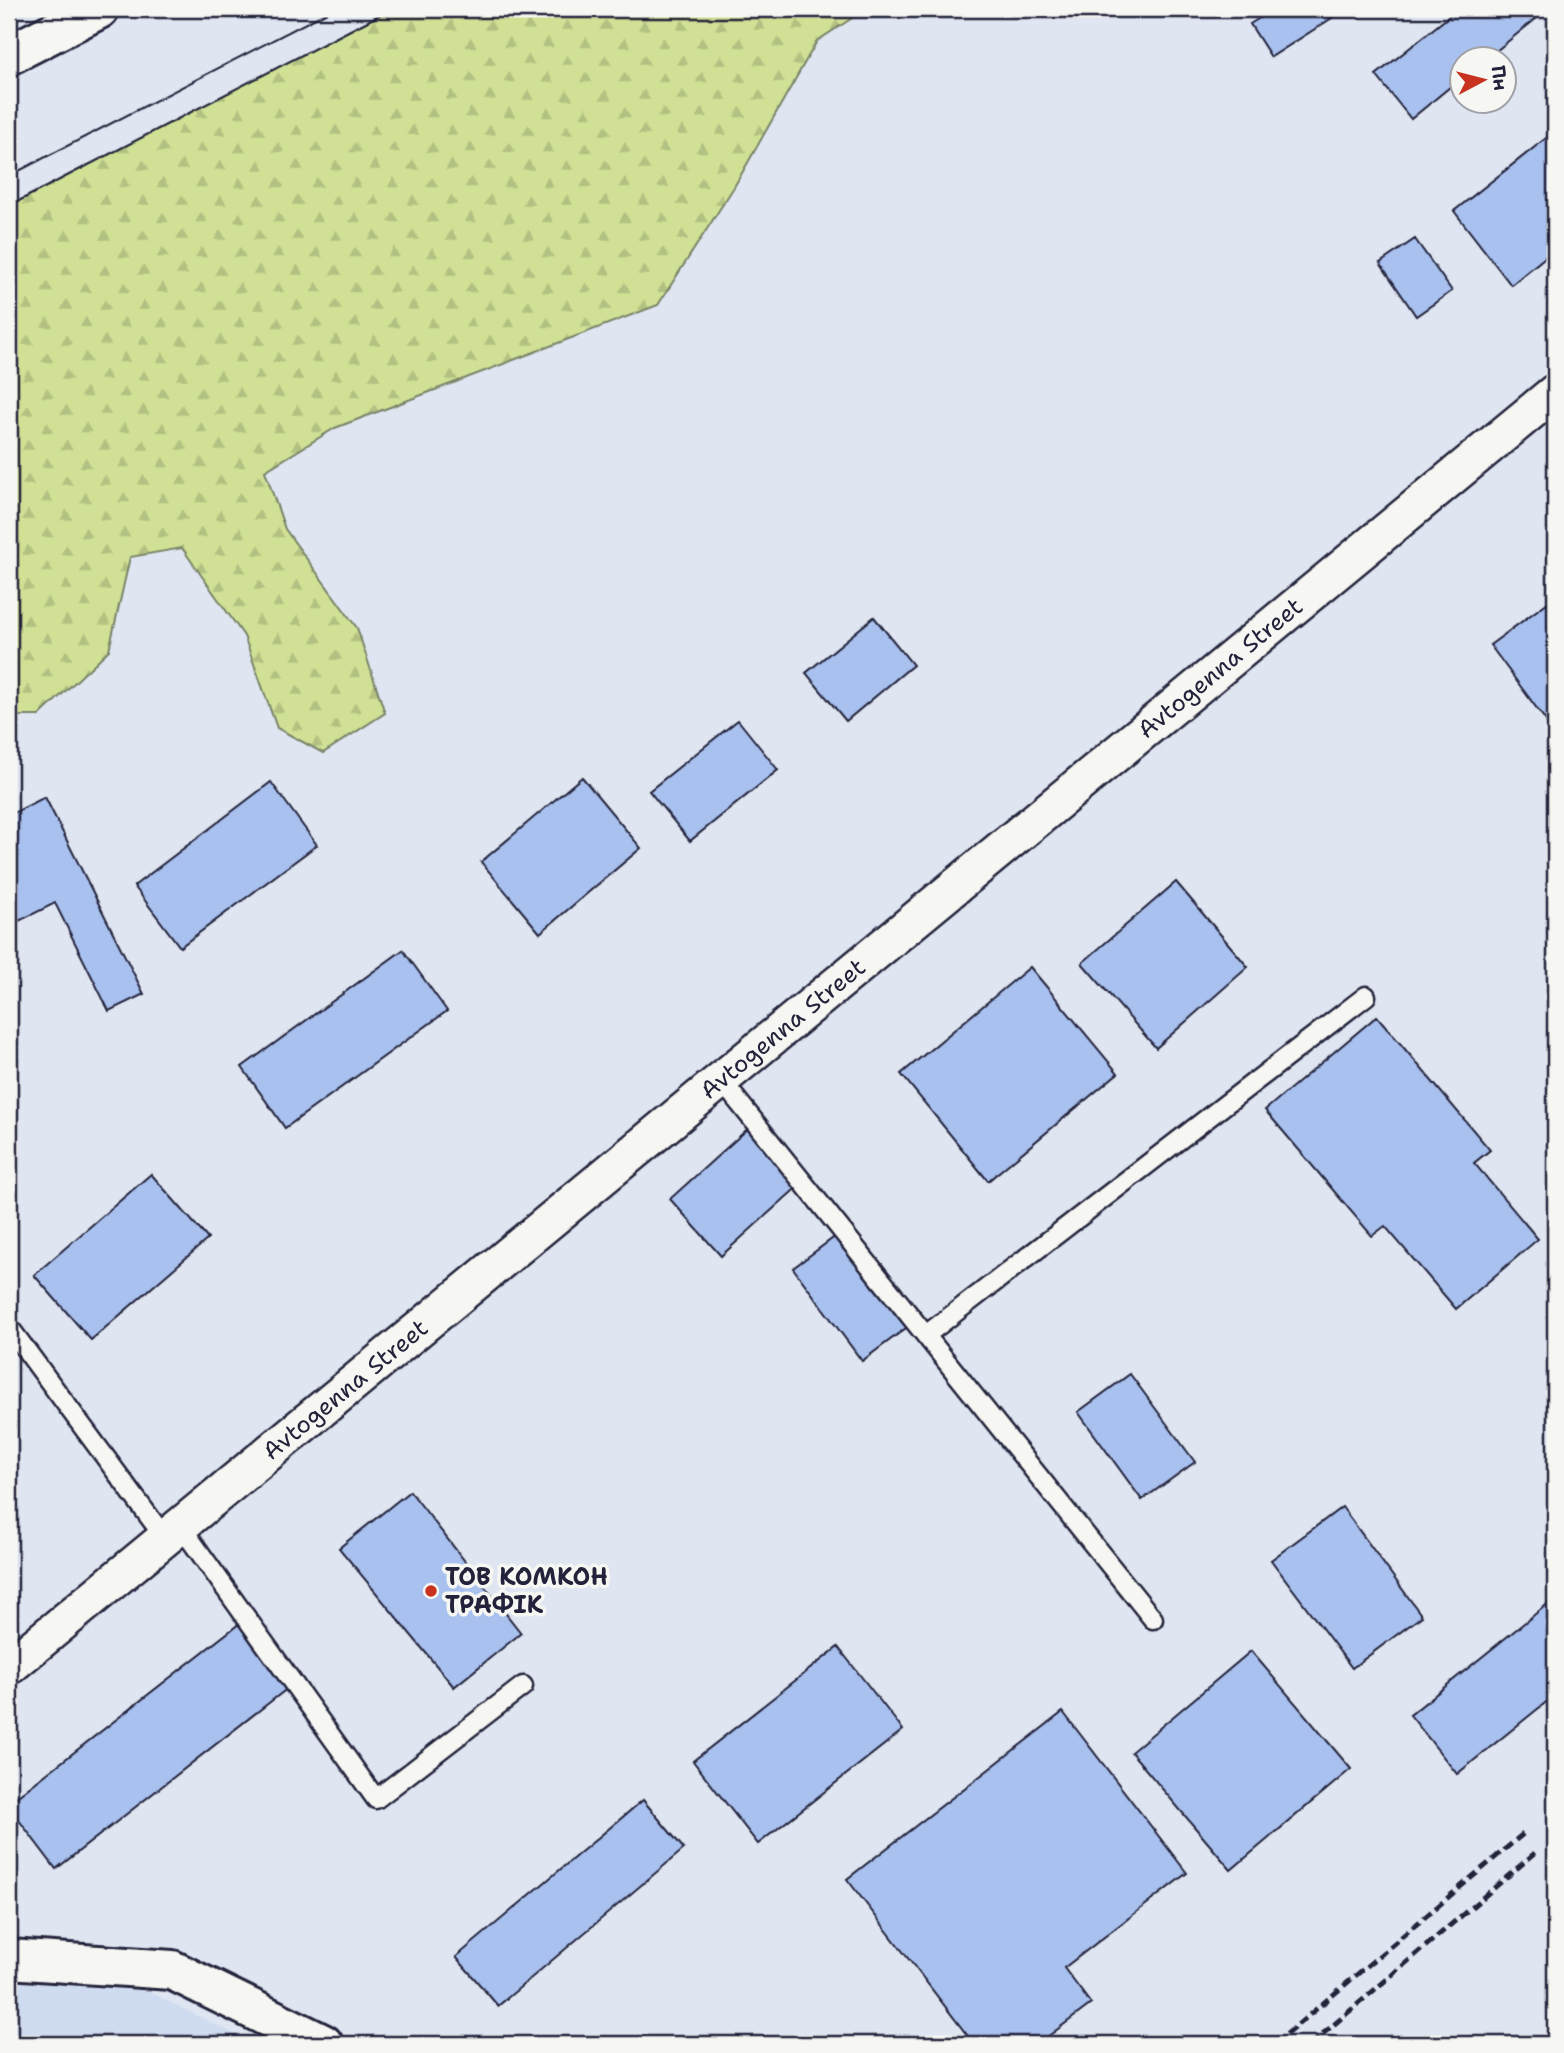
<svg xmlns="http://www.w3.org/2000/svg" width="1564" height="2053" font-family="'Shantell Sans',sans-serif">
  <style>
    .built { fill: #cfdbf0 }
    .forest { fill: url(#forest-firs); stroke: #798268; stroke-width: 2 }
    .building { fill: #a9c1ef; stroke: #22223b; stroke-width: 2 }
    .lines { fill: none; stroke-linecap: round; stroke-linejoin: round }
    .service-casing { stroke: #22223b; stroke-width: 23 }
    .minor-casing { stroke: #22223b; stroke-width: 40 }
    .tertiary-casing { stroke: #22223b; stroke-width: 44 }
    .secondary-casing { stroke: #22223b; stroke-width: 44 }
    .service { stroke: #f6f6f2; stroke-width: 18 }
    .minor { stroke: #f6f6f2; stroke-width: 35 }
    .tertiary { stroke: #f6f6f2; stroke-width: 38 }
    .secondary { stroke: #f6f6f2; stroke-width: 38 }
    .tram { stroke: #22223b; stroke-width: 2 }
    .rail { stroke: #22223b; stroke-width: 5; stroke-dasharray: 10 5; stroke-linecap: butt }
    .poi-dot { fill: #c8321e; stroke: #f6f6f2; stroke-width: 2.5 }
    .labels { text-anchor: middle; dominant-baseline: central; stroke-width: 7; stroke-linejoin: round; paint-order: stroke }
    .street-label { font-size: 24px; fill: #22223b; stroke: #f6f6f2 }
    .poi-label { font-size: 24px; font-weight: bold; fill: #22223b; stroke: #f6f6f2; text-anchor: start }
  </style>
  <defs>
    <pattern id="forest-firs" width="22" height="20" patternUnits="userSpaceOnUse" patternTransform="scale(1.75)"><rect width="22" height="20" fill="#d0e195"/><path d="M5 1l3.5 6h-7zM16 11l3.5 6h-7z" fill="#b2c181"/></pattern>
  </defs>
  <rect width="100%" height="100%" fill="#dfe6f1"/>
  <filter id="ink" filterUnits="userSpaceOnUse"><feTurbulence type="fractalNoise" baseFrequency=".0143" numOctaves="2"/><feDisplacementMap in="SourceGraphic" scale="14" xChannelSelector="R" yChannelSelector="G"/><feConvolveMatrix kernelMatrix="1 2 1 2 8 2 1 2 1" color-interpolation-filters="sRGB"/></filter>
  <g filter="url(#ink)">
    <!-- built -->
    <path class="built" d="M9,1982L135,1985L255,2044H9Z"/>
    <!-- forest -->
    <path class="forest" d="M391,9H866L817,41L734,187L658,305L335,428L265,471L285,529L357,628L385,713L323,753L277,728L244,636L182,548L130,557L109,650L39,716H9V206Z"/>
    <!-- building -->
    <path class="building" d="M1274,9H1346L1271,57L1250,24Z
      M1458,9H1548L1485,60H1462V77L1411,119L1376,75Z
      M1555,131V249L1511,285L1454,211Z
      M1415,239L1452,291L1416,316L1380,263Z
      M1555,597V733L1490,645Z
      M874,617L913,665L846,721L806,673Z
      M738,720L778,770L690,841L649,791Z
      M582,777L641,848L540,933L481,862Z
      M271,782L317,845L180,947L134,886Z
      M45,797L144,994L109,1011L55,903L19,921L9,900V815Z
      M1176,882L1248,967L1156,1048L1082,963Z
      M403,950L447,1011L285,1128L242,1067Z
      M1030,967L1118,1073L988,1181L901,1074Z
      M1377,1016L1490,1150L1474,1163L1538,1239L1456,1309L1385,1226L1372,1236L1265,1110Z
      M752,1125L803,1182L721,1256L670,1199Z
      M151,1174L208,1239L91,1340L34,1275Z
      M840,1233L910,1325L862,1361L793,1268Z
      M1130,1374L1195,1462L1142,1500L1078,1412Z
      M410,1491L521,1633L454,1687L339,1548Z
      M1342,1507L1422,1616L1352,1668L1271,1560Z
      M1555,1598V1695L1457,1774L1410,1715Z
      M244,1620L293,1684L56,1869L9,1807V1803Z
      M838,1647L903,1730L758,1844L693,1761Z
      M1251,1651L1351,1769L1231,1870L1131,1752Z
      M1063,1712L1187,1873L1064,1968L1091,2004L1038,2044H974L847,1879Z
      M643,1800L684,1849L498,2006L456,1957Z"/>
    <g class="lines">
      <defs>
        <path id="service" d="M721,1080L1153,1619
          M9,1327L165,1538
          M926,1335L1366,996
          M180,1525L376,1799L523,1686"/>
        <g id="minor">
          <path id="s1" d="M9,1667L1555,392"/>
        </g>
        <path id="tertiary" d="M9,1959L172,1970L323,2044"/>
        <path id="secondary" d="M9,55L99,9"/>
      </defs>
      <!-- service casing -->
      <use href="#service" class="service-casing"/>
      <!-- minor casing -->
      <use href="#minor" class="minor-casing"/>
      <!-- tertiary casing -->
      <use href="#tertiary" class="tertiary-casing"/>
      <!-- secondary casing -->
      <use href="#secondary" class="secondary-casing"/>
      <!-- service -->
      <use href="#service" class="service"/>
      <!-- minor -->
      <use href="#minor" class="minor"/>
      <!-- tertiary -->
      <use href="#tertiary" class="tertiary"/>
      <!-- secondary -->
      <use href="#secondary" class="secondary"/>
      <!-- tram -->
      <path class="tram" d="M9,176L333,9
        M9,206L391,9"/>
      <!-- rail -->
      <path class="rail" d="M199,2044H200
        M1275,2044L1523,1834
        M1311,2044L1535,1853"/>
    </g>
  </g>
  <!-- markers -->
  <circle class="poi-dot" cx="431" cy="1591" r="7"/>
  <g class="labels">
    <!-- street labels -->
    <g class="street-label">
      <text stroke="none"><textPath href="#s1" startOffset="1570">Avtogenna Street</textPath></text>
      <text stroke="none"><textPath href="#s1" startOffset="1003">Avtogenna Street</textPath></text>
      <text stroke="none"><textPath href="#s1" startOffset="436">Avtogenna Street</textPath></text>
    </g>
    <!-- poi labels -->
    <g class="poi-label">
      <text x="445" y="1577">ТОВ КОМКОН<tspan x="445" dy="28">ТРАФІК</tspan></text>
    </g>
  </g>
  <!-- margin -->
  <rect width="1564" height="2053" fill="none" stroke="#f6f6f2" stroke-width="35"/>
  <rect x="18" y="18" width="1529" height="2018" fill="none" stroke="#22223b" stroke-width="2.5" filter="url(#ink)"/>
  <!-- north arrow -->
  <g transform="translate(1483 80) rotate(83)"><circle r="33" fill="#f6f6f2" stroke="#a1a1a9" stroke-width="2"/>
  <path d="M0-5L12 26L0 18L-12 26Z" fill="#c8321e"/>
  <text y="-10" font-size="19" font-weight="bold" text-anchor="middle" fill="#22223b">Пн</text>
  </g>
</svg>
